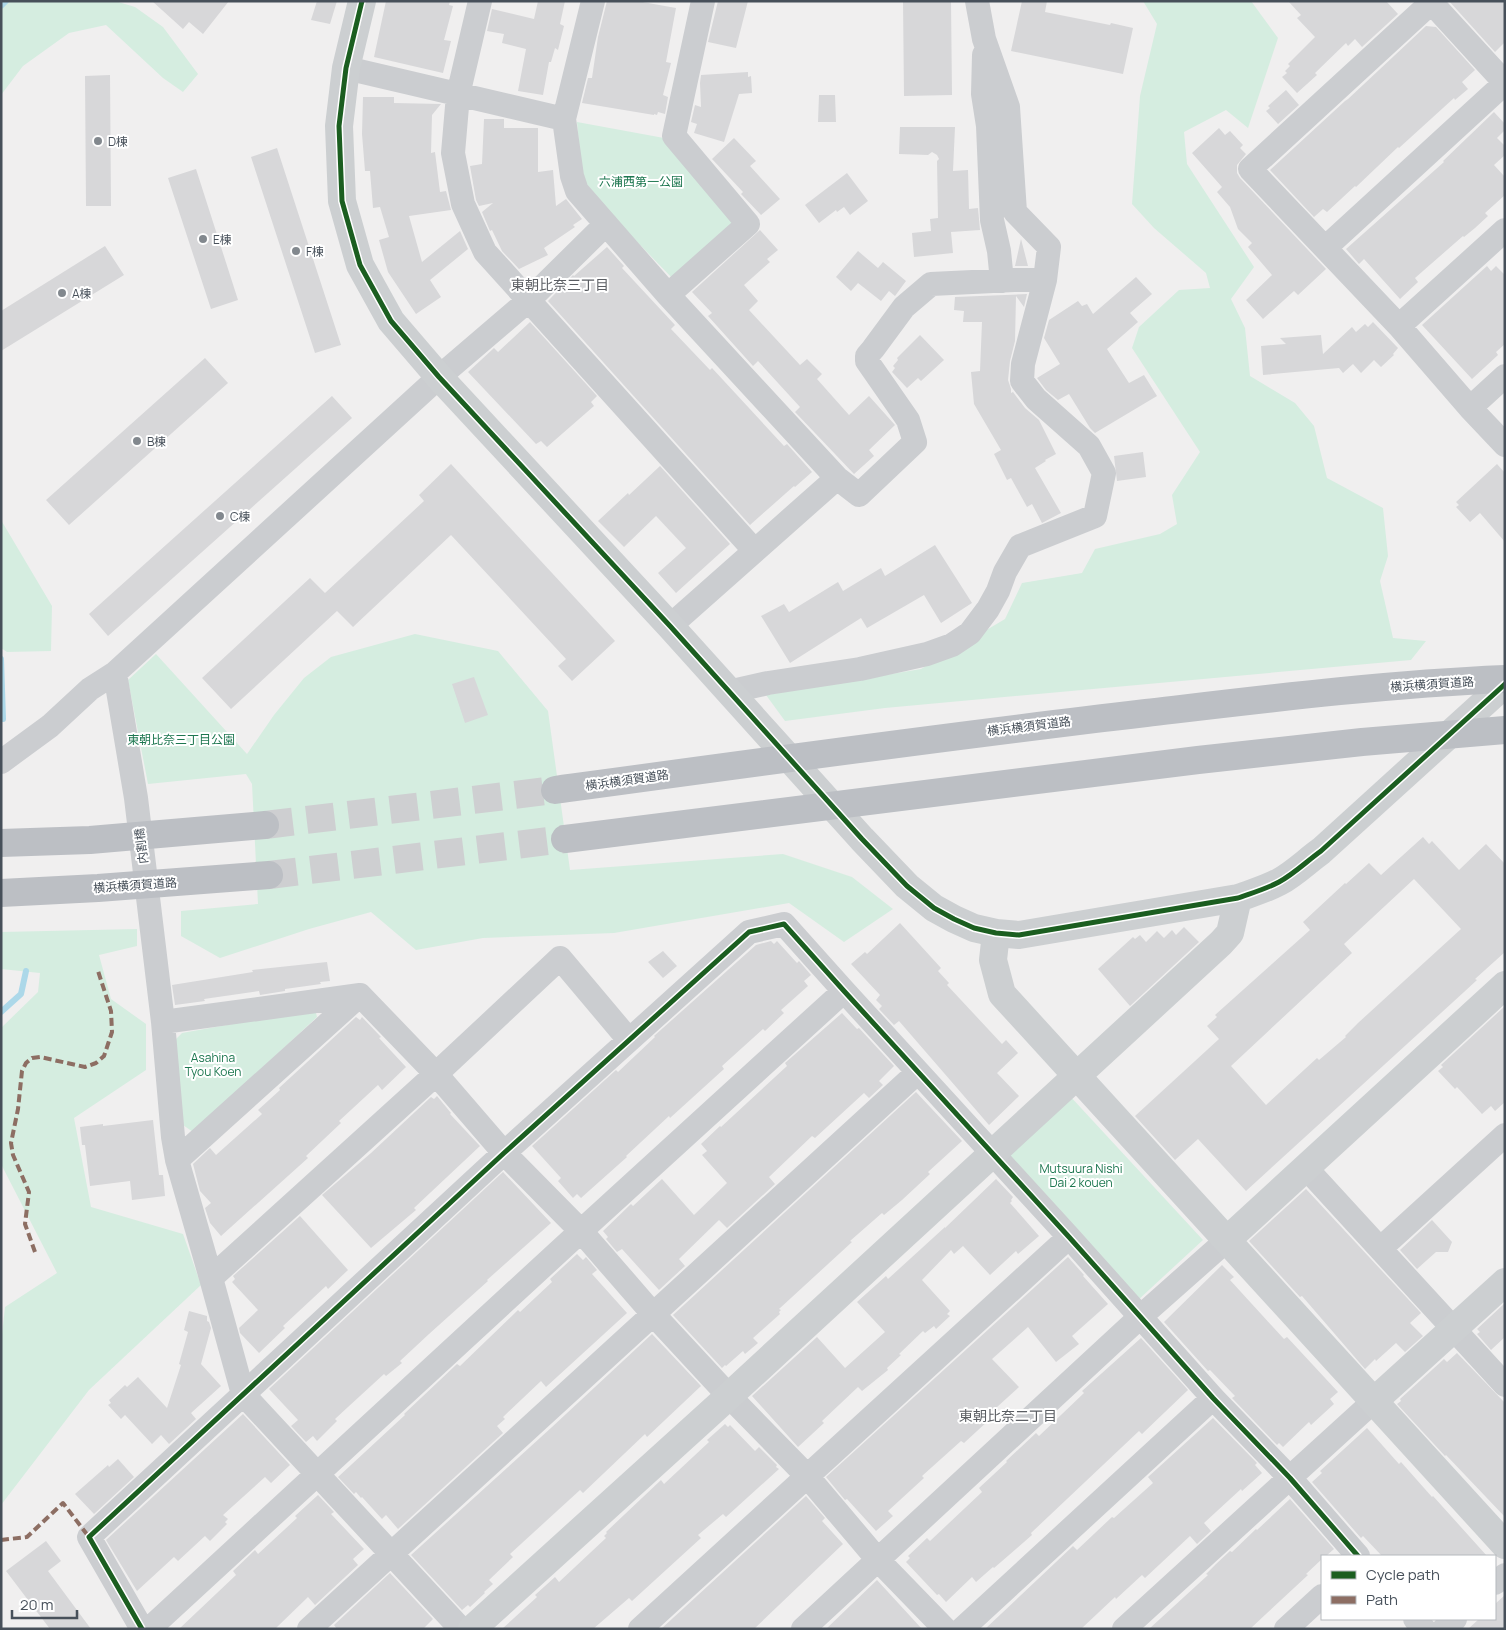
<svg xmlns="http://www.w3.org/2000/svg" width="1506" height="1630" font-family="Manrope,'Noto Sans JP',sans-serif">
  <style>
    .green { fill: #d5ede0 }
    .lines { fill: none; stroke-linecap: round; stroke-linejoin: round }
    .stream { stroke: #acd8e9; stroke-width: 6 }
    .building { fill: #d7d7d9; fill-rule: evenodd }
    .highway-tunnel { stroke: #cecfd1; stroke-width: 28; stroke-dasharray: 28 14; stroke-linecap: butt }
    .street { stroke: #cbcdd0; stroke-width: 24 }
    .secondary { stroke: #cccfd1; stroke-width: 28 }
    .highway { stroke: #bcbfc4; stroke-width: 28 }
    .quiet { stroke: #8d6e63; stroke-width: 4; stroke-dasharray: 8 4; stroke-linecap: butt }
    .cycleway-casing { stroke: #fff; stroke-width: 8 }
    .cycleway { stroke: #1b5e20; stroke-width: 5 }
    .poi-dot { fill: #82888e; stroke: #fff; stroke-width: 2 }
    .labels { text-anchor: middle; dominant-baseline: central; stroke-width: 4; stroke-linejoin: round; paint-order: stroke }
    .poi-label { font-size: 12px; fill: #47505a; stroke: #fff; text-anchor: start }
    .park-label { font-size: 12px; fill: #1d7750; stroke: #fff }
    .street-label { font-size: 12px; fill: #47505a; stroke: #fff }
    .neighbourhood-label { font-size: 14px; fill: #5b5e63; stroke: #fff }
  </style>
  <rect width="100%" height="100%" fill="#f0efef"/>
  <!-- green -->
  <path class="green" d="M1,1H115L135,7L163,27L198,74L183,92L163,78L106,25L69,33L23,66L1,95Z
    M1143,1H1251L1278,38L1248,128L1226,110L1184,132L1187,164L1254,267L1231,299L1245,328L1250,376L1295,403L1314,426L1327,478L1383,508L1388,556L1380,581L1393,638L1426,641L1411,660L885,708L785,721L766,695L921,669L1005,619L1022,583L1082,573L1095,549L1160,534L1177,524L1172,495L1200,452L1132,348L1139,327L1179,290L1210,288L1206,273L1154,228L1132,204L1140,96L1157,24Z
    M577,122L664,138L736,224L674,280L614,218L582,178Z
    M1,520L52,606L51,651L7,652L1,648Z
    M415,634L498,651L548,711L570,870L783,854L852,877L893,909L844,942L789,903L614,933L483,938L416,950L371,912L309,929L220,958L181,936V911L258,904L252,784L246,774L148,784L128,680L156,654L247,754L274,715L304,678L331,657Z
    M137,929V946L99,955L111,999L146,1024V1070L74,1118L91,1207L183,1234L201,1285L89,1390L1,1505V1343L5,1307L57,1273L1,1164V1028L38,992L40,973L1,969V932Z
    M315,1009L317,1017L193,1132L183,1125L175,1040L182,1033Z
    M1069,1095L1203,1240L1137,1301L1002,1157Z"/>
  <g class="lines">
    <!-- stream -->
    <path class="stream" d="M1,6L6,1
      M1,659L3,719
      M1,1012L21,994L26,971"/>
  </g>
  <!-- building -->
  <path class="building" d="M152,1H229L203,34L189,22L183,29Z
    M317,1H337L330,24L311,20Z
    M386,1H450L449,5L453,6L444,40L451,41L443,73L374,57Z
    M538,1H565L560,24L564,26L558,50L555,48L551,62H549L543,95L518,91L526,49L502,43L504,34L487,31L492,9L534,19Z
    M607,1H637L676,8L666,62L671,63L663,95L668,97L665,114L658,112L657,115L654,114V115L582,103L588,78H592L598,37Z
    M718,1H748L736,48L708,42Z
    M903,1H951L952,95L904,96Z
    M1022,1H1047L1045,12L1110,25L1111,23L1133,28L1123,74L1011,51Z
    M1288,1H1386L1398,14L1362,47L1355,39L1348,46L1346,43L1315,73L1317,75L1297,93L1282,77L1287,73L1285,71L1290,66L1288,64L1315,37L1297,18L1301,15Z
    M1449,1H1505V42L1495,52Z
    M1426,26L1436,27L1475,70L1462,82L1468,89L1455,100L1454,98L1399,148L1398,147L1356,187L1355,186L1327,212L1323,209L1314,217L1270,170L1345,101L1348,99Z
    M748,72V77L751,76L752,93L739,94L724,142L694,133L697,124L691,122L695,105L701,107L700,83L701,75Z
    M110,75L111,206H86L85,76Z
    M1286,90L1299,105L1278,124L1266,111L1270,108L1268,106Z
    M819,95H835L836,122H818Z
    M363,97H394V103L441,104L432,115L431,153L435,152L440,192L446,191L451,210L409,216L422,262L460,231L468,249L430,280L441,297L416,314L388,272L379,240L389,237L380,207L373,208L370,171H365L362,134Z
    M1494,112L1505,124V130L1497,138L1505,146V155L1494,165L1505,177V195L1485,213L1488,216L1475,228L1464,237L1463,236L1415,278L1418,282L1400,299L1364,259L1359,264L1346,249L1444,162L1443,161Z
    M484,119H504V128H538V172L553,170L556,206L566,199L582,219L573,225L575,227L544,248L548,255L519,269L502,251L492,230L490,231L482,212L493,203L479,206L476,200L470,166L482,164Z
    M900,127H955L953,171L968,170L969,209L978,208L980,230L951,232L953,253L914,257L912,233L931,231L930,219L938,218L937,161L939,159L937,155L932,152L928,155L899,154Z
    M1219,128L1225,135L1230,131L1243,145L1240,148L1246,154L1237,165V173L1240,178L1326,269L1298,295L1294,291L1263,319L1246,300L1272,275L1248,247L1252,243L1238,229L1230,207L1217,192L1222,187L1192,153Z
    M734,138L756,161L750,166L780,199L761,215L741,194L743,192L712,159Z
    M277,148L341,345L315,353L251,157Z
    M196,169L238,300L211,309L168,178Z
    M847,173L868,201L850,215L844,207L837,212L836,210L819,223L805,205Z
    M760,230L778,250L767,259L770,262L744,285L758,301L749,310L800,365L807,359L822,374L817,379L849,415L869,396L895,425L869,450L874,456L854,474L795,412L800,407L758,361L753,366L708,316L712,313L692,292Z
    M1021,239L1028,266H1015Z
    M105,246L124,275L1,351V311Z
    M607,247L624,266L622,268L675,325L671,329L710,370L712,368L784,446L787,444L812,472L795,487L794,486L750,525L548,301L573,275L574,276Z
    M858,251L878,268L883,262L906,281L895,296L889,291L881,301L858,283L851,291L836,277Z
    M1487,266L1491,271L1496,266L1505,275V344L1496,352L1498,355L1472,379L1422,325Z
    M1136,277L1152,294L1130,313L1138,322L1107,349L1129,383L1144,375L1157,396L1095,433L1090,428L1069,394L1058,400L1046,390L1037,378L1060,364L1044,338L1049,320L1078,301L1082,306L1087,304L1093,314Z
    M1027,294L1024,307L1016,296L1015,341L1010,361L1008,380L1011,389V393L1013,392L1025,408L1039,420L1056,454L1045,460L1046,461L1035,468L1061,513L1042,523L1032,504L1027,507L1011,478L1007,480L994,454L1001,450L974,404L971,372L980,371L982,322H963L964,311L954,310L955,297Z
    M530,322L597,396L591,402L594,406L547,447L541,441L536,444L468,372L494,348L498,352Z
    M1373,322L1398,348L1393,354L1394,355L1381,367L1374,360L1361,373L1353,364L1343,373L1339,368L1263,375L1261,346L1286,344L1280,338L1321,335L1323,354L1352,327L1356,332L1365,324L1368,327Z
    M920,335L944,360L921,381L918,378L907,388L892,372L895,368L893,366L898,360L897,358Z
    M205,358L228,383L69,525L46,500Z
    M332,396L352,418L108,636L89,614Z
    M1143,452L1146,477L1117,481L1114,456Z
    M451,464L615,641L572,681L558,666L566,659L451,535L353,627L337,611L231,709L202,678L310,578L325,593L424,501L419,495Z
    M1497,464L1505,473V542L1480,513L1470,522L1456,507L1459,505L1456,502Z
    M660,466L730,544L676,593L658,573L686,548L656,516L624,547L598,521L628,493L629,495Z
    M935,545L972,603L941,623L924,595L867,628L861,618L790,663L761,616L784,604L789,612L838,582L843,591L881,568L885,576Z
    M474,677L488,715L465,723L452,684Z
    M1423,837L1429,844L1432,841L1459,870L1486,844L1505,864V952L1475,979L1477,980L1464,992L1246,1191L1198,1139L1175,1160L1135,1116L1219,1039L1207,1026L1217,1017L1215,1015L1310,930L1303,922L1345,883L1346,884L1369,863L1381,875ZM1414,879L1461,929L1358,1023L1345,1036L1346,1037L1319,1060L1317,1058L1266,1105L1231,1066L1352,953L1344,944Z
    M900,923L941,968L938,971L949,983L947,985L1002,1044L1006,1040L1018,1053L997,1073L1019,1096L989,1125L899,1021L894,1025L879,1009L882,1006L876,1000L880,995L851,964L865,952L867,954Z
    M1184,927L1199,942L1130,1006L1098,969L1133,937L1135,939L1140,935L1146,942L1157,931L1164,938L1172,930L1176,935Z
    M771,941L774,944L777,941L797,963L799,961L811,975L804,981L808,986L781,1010L784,1013L765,1031L763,1029L722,1066L724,1069L670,1118L669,1116L626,1156L627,1157L581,1198L577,1194L573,1198L558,1181L561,1178L532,1146L616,1070L618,1072L655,1037L654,1036L756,945Z
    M663,951L677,966L663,978L648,962Z
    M327,962L330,981L320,982L321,984L285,989V991L260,995L259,991L204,999L205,1001L175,1005L172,985L253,972L252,970Z
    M1505,1006V1102L1495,1111L1491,1106L1482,1114L1457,1087L1455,1089L1438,1071L1443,1067L1441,1065Z
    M842,1013L857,1029L859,1028L894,1066L879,1081L883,1085L869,1098L864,1093L815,1138L812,1136L769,1177L775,1184L727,1228L719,1220L679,1259L685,1266L659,1290L622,1249L617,1252L606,1239L608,1237L603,1231L631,1204L633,1206L662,1179L694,1215L727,1183L702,1155L707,1151L701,1144L720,1126L721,1127L787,1066L785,1063Z
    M356,1017L360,1020L362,1017L381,1037L379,1038L406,1067L382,1090L378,1085L339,1121L341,1123L306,1156L308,1158L221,1236L210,1223L205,1208L211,1203L200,1191L193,1164L210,1148L216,1155L262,1114L258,1110L280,1090L279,1088Z
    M916,1092L962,1141L928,1172L930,1174L902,1200L884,1215L882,1213L850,1241L852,1242L779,1309L781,1310L779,1312L780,1314L753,1338L758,1343L745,1354L743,1351L726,1366L725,1365L722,1368L673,1315Z
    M437,1096L451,1113L450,1114L480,1146L414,1208L416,1210L371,1248L322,1195L371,1153L431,1097L434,1099Z
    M153,1120L159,1175H163L165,1196L132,1200L130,1181L90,1186L85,1145H82L80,1127L103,1124V1126Z
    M503,1172L551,1223L487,1280L488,1281L429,1334L400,1361L402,1363L386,1376L384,1374L348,1407L335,1419L337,1421L317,1441L313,1436L306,1442L291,1426L298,1420L269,1389Z
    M996,1179L1013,1197L1011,1200L1012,1201L1010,1203L1039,1236L1018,1254L1016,1251L990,1275L963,1246L954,1254L951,1250L922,1280L950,1311L947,1314L950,1316L936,1329L934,1326L925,1333L923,1331L899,1354L901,1355L887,1368L888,1370L862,1391L858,1387L822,1421L824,1423L798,1447L752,1396L817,1337L845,1368L885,1332L857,1302L886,1276L888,1279L945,1227V1228Z
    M1306,1189L1421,1313L1410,1323L1423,1336L1405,1352L1396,1343L1376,1361L1375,1359L1365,1369L1302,1296L1300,1297L1249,1241Z
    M300,1216L348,1270L328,1289L326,1286L283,1326L285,1328L259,1353L240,1333L239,1328L258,1310L232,1282L235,1279L233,1276Z
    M1432,1220L1452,1242L1448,1252H1436L1417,1269L1400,1250Z
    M577,1254L583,1260L586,1257L597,1270L592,1274L627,1313L546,1387L541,1381L503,1417L505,1419L497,1426L503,1433L398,1529L386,1515L382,1519L362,1497L361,1498L356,1492L354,1494L338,1477L405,1415L404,1414L457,1364L460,1366L518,1310L520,1312L552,1282L550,1279Z
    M1068,1257L1084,1275L1083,1276L1108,1304L1072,1336L1079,1344L1056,1362L1028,1327L992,1359L1019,1387L986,1417L989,1420L964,1443L961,1441L922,1476L924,1478L888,1511L893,1516L876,1531L847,1499L845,1500L826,1477Z
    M1222,1265L1234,1277L1230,1280L1284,1339L1287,1337L1338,1392L1330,1399L1334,1404L1311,1425L1309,1422L1283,1447L1279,1443L1277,1445L1232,1398L1235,1396L1210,1370L1208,1371L1164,1322Z
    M1505,1303V1337L1491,1350L1477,1334L1480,1332L1477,1329Z
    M189,1311L207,1316V1321L209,1322L211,1328L201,1364L221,1386L191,1413L196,1419L169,1444L161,1435L152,1444L125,1415L121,1419L108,1405L111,1403L109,1400L125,1385L127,1387L138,1377L167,1408L181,1365L179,1364L188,1332L184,1330Z
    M652,1334L701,1386L647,1437L645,1434L583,1493L580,1490L510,1554L513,1557L489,1580L493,1584L484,1592L485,1593L470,1607L468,1605L462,1610L411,1555L552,1427Z
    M1141,1338L1188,1390L1142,1434L1139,1431L1031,1533L1032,1535L994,1568L993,1567L976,1582L972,1577L946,1602L939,1594L937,1595L906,1562L910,1558L908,1556L927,1538L930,1541L982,1492L979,1488L1007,1462L1006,1461L1036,1433L1039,1436L1084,1393L1082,1391Z
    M1457,1353L1505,1403V1517L1446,1455L1445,1456L1397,1404L1401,1401L1400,1399L1444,1359L1447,1362Z
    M243,1414L290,1465L271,1483L265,1477L223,1515L228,1519L225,1522L227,1524L210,1541L205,1536L178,1561L174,1557L137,1591L106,1540Z
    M1213,1418L1257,1463L1255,1465L1262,1473L1242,1491L1241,1489L1204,1523L1211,1531L1197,1544L1190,1536L1145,1578L1142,1575L1116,1599L1115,1597L1081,1629H985L1073,1546L1077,1550L1112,1517L1114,1518L1153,1483L1148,1477Z
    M725,1424L728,1427L730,1425L755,1451L759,1447L777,1465L776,1467L779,1469L726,1517L723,1514L698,1535L701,1538L632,1601L629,1598L593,1629H502L537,1597L535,1595L555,1577L559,1582L606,1538L604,1536L607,1533L606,1532L661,1480L664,1484L709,1442L707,1440Z
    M1367,1428L1399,1464L1401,1462L1432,1497L1433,1496L1487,1556H1382L1363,1536L1361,1538L1312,1482L1322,1473L1320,1471Z
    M118,1459L134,1477L94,1514L75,1494L108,1465L109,1467Z
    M318,1495L334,1512L331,1514L364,1549L353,1559L358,1565L315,1605L308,1597L275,1629H179L236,1575L233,1571L255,1550L258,1554L297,1518L295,1516Z
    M806,1496L825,1518L822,1521L843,1544L754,1629H661Z
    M1290,1499L1334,1549L1326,1556H1322V1559L1306,1574L1308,1575L1266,1614L1250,1629H1149L1208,1575L1206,1574L1216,1564L1230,1551L1232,1552L1256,1529L1257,1530Z
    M46,1541L61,1561L48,1571L91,1629H50L6,1571Z
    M390,1573L433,1619L423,1629H337L334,1625Z
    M877,1580L922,1629H826Z
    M1505,1595V1629H1468L1479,1619H1495V1604Z"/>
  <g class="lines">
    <!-- highway-tunnel -->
    <path class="highway-tunnel" d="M265,825L555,790
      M269,875L565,839"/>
    <!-- street -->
    <path class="street" d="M480,1L458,95L453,153L463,204L485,252L754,550
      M593,1L564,119L572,176L577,191L668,295L837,478L670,626
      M1433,1L1250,169L1399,326L1470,408L1505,445
      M984,55L983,94L988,126L992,220L999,251L1002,281
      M346,68L564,119
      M1325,248L1505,83L1430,1
      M668,295L748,224L674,136L703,1
      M1399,326L1505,230
      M1470,408L1505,376
      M837,478L859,495L915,442L908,420L867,361V356L873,349L904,307L931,284L1014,280H1045
      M728,692L768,683L860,669L927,654L952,645L970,633L988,609L998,591L1005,572L1020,546L1095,516L1104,473L1089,446L1036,399L1022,381L1023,364L1045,280L1049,247L1015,212L1008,107L984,39L977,1
      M1,762L50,726L90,689L115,673
      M163,1022L360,995L436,1074L504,1153L581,1231L653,1314L729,1396L807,1476L878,1560L945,1629
      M177,1160L360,995
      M1306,1168L1505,1385
      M1381,1248L1505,1135
      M211,1278L436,1074L560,958L629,1040
      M1495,1583L1505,1575
      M1415,1619L1424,1629
      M142,1629L89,1537L504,1153L749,932L784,924L844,991L1069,1237L1213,1398L1290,1478L1358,1556
      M149,1629L581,1231L844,991
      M309,1629L918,1072
      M461,1629L243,1394L211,1278L177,1160L173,1137L163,1022L136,798L115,673L439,377L529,300L606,224
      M640,1629L1069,1237
      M803,1629L1139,1318L1227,1240
      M962,1629L1213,1398
      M1124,1629L1374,1401
      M1286,1629L1322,1596
      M1444,1629L1455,1619"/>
    <!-- secondary -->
    <path class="secondary" d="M362,1L346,68L339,126L342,201L360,265L391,321L439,377L670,626L862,839L907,886L934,908L954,919L974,928L996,933L1019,935L1238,898C1252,893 1266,889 1279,882C1294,874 1307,861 1321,851L1505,684
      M996,933L993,960L1002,994L1505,1545
      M1227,1240L1505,985
      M1374,1401L1505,1282
      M472,1629L729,1396L1221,943L1230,933L1238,898"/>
    <!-- highway -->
    <path class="highway" d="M555,790C752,763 948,736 1146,713C1265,699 1385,684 1505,679
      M565,839L1198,760L1362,742L1505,730
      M1,843L90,840L265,825
      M1,893L98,888L269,875"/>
    <!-- quiet -->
    <path class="quiet" d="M35,1252L25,1224L29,1192L13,1155L11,1143L18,1109L22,1071L26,1063L32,1058L40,1057L85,1067L96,1063L104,1056L112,1032L111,1011L98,971
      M1,1540L27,1537L63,1503L89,1537"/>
    <defs>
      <path id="cycleway" d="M362,1L346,68L339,126L342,201L360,265L391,321L439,377L670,626L862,839L907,886L934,908L954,919L974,928L996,933L1019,935L1238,898C1252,893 1266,889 1279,882C1294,874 1307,861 1321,851L1505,684
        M142,1629L89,1537L504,1153L749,932L784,924L844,991L1069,1237L1213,1398L1290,1478L1358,1556"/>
    </defs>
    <!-- cycleway casing -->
    <use href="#cycleway" class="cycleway-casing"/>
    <!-- cycleway -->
    <use href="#cycleway" class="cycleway"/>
  </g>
  <!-- markers -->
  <g class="poi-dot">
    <circle cx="98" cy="141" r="5"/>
    <circle cx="203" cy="239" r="5"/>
    <circle cx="296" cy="251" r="5"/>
    <circle cx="62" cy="293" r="5"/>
    <circle cx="137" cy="441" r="5"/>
    <circle cx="220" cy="516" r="5"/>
  </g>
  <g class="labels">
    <!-- poi labels -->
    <g class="poi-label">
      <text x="108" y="141">D棟</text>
      <text x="213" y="239">E棟</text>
      <text x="306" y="251">F棟</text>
      <text x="72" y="293">A棟</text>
      <text x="147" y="441">B棟</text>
      <text x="230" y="516">C棟</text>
    </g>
    <!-- park labels -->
    <g class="park-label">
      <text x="641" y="181">六浦西第一公園</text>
      <text x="181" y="739">東朝比奈三丁目公園</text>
      <text x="213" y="1057">Asahina<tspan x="213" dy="14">Tyou Koen</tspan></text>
      <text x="1081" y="1168">Mutsuura Nishi<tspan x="1081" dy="14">Dai 2 kouen</tspan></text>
    </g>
    <!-- street labels -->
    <g class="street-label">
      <text transform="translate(1432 684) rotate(-4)">横浜横須賀道路</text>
      <text transform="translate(1029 726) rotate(-7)">横浜横須賀道路</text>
      <text transform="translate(627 780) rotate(-8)">横浜横須賀道路</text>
      <text transform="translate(141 846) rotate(-97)">内割橋</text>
      <text transform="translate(135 885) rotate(-4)">横浜横須賀道路</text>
    </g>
    <!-- neighbourhood labels -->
    <g class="neighbourhood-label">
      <text x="560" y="284">東朝比奈三丁目</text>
      <text x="1008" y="1415">東朝比奈二丁目</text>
    </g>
  </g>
  <!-- border -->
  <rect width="1506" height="1630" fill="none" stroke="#47505a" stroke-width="5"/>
  <!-- legend -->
  <rect x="1321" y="1555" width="175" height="65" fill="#ffffff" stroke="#b5b9bd"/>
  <rect x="1331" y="1571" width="25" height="8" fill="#1b5e20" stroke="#b5b9bd"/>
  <text x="1366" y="1580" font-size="15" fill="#47505a">Cycle path</text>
  <rect x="1331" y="1596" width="25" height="8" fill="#8d6e63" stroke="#b5b9bd"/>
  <text x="1366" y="1605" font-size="15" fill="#47505a">Path</text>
  <!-- scale -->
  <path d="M12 1610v8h65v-8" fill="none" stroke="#47505a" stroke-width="2.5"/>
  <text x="20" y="1610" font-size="15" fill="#47505a" stroke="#ffffff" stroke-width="4" paint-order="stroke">20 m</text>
</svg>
